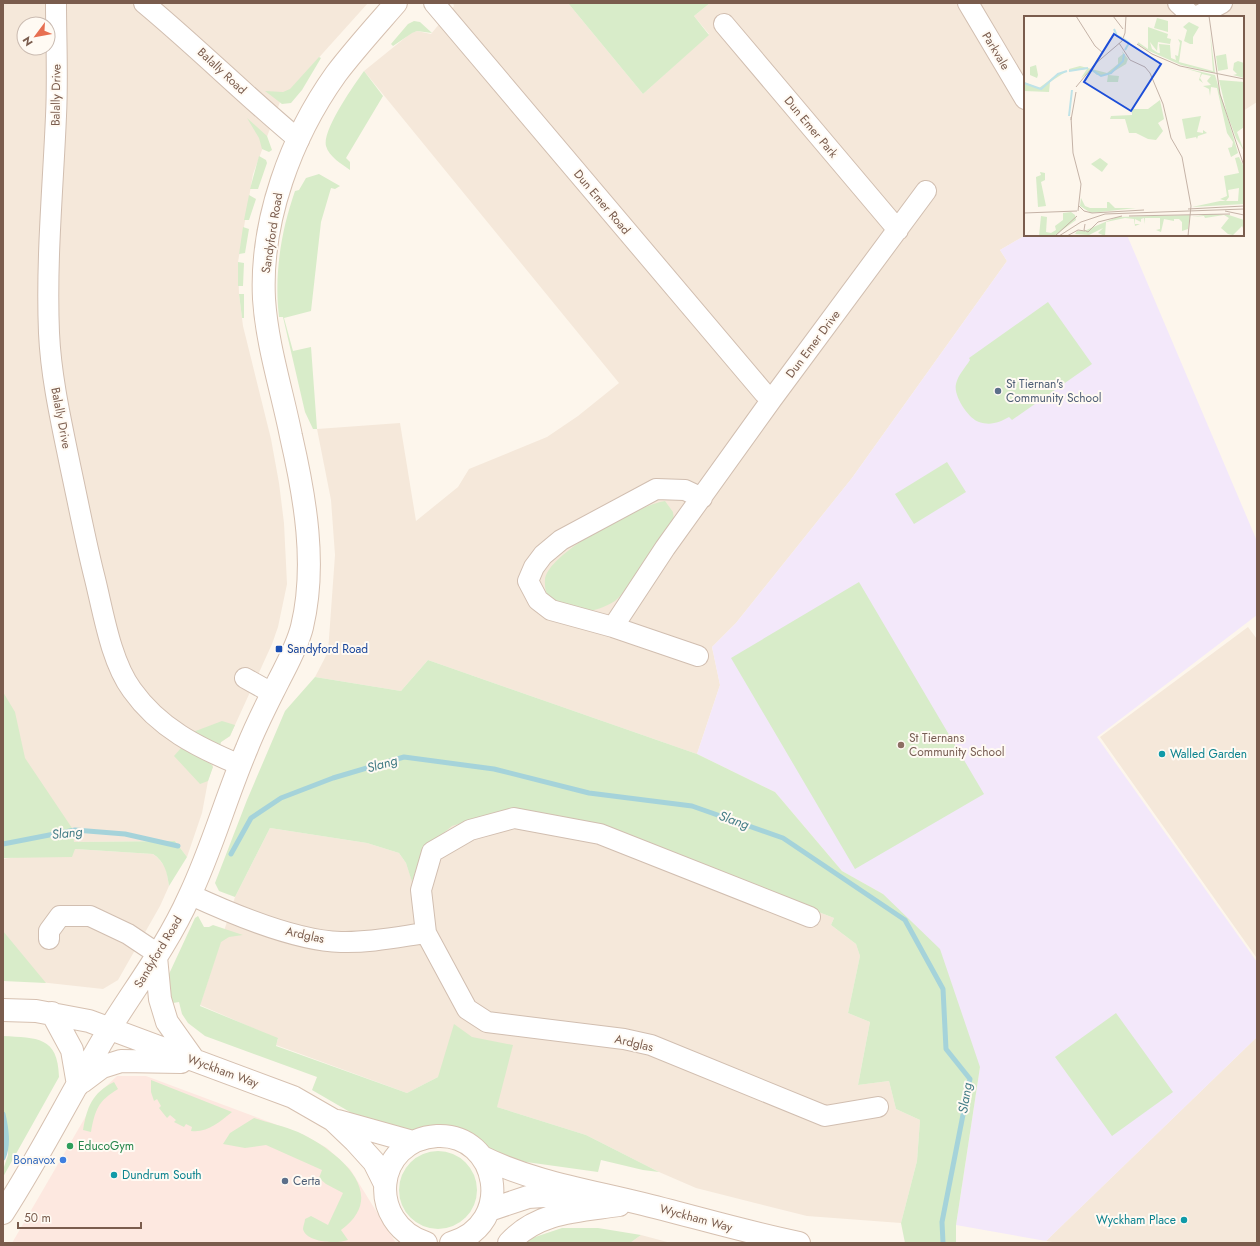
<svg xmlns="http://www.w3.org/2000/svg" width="1260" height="1246" font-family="Jost,sans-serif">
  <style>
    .residential { fill: #f5e8da; fill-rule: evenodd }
    .commercial { fill: #fde8e0 }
    .education { fill: #f3e8fa }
    .green { fill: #d8ecc9 }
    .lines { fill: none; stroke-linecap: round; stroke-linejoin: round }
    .stream { stroke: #a5d3da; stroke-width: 5 }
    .street-casing { stroke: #d1beb0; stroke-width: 22 }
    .secondary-casing { stroke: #d6c0b0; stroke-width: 24 }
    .street { stroke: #fff; stroke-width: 20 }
    .secondary { stroke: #fff; stroke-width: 22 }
    .service-dot { fill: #5c6f8a; stroke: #fffaf3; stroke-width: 1.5 }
    .transit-dot { fill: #1a4fb4; stroke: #fffaf3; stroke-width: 1.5 }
    .education-dot { fill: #8d6e63; stroke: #fffaf3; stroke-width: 1.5 }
    .culture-dot { fill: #0f9aa8; stroke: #fffaf3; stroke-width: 1.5 }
    .leisure-dot { fill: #2e9e5b; stroke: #fffaf3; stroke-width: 1.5 }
    .shop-dot { fill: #3f7fe0; stroke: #fffaf3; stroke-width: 1.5 }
    .labels { text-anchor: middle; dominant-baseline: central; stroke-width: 4; stroke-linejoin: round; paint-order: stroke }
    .street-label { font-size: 12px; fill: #7a5c4d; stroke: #fffaf3 }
    .service-label { font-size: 12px; fill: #4e5e75; stroke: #fffaf3; text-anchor: start }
    .transit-label { font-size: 12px; fill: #164399; stroke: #fffaf3; text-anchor: start }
    .education-label { font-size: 12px; fill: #785e54; stroke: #fffaf3; text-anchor: start }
    .culture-label { font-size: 12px; fill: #0d838f; stroke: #fffaf3; text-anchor: start }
    .leisure-label { font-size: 12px; fill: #27864d; stroke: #fffaf3; text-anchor: start }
    .shop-label { font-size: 12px; fill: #366cbe; stroke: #fffaf3; text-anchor: end }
    .water-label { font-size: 13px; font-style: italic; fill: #437c86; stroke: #fffaf3 }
    .inset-river { fill: none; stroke: #bfe3e8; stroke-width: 2 }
    .inset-road { fill: none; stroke: #c5b3a7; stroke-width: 1 }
    .view { fill: #1d4ed8; fill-opacity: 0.15; stroke: #1d4ed8; stroke-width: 2 }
    .inset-edge { fill: none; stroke: #7a5c4d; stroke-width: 2 }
  </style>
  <rect width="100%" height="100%" fill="#fdf6ec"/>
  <!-- residential -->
  <path class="residential" d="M3,3H368L323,53L280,102L253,174L238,262L239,294L243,326L271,439L279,483L284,523L287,584L278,627L272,644L230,736L221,742L208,781L202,813L187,857L175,841L74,842L3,725ZM24,24H48V48H24Z
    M453,3H568L643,94L709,34L694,16L710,3H1257V102L1243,111V17H1025L1026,235L1000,250L1007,261L852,478L736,623L712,647L720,685L697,754L428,660L401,691L315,677L328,652L335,555L331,500L317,429L400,423L416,521L458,487L469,469L547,437L578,416L619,383L364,71L411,33L417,31L431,34L454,6Z
    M1248,627L1257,639L1256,957L1100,737Z
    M511,808L550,815L606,829L834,918L831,925L856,944L860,956L848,1013L870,1022L858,1085L889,1081L896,1109L920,1120L917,1161L901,1223L807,1216L696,1188L659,1172L586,1135L497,1107L438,1077L407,1093L276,1045L278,1039L200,1005L235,897L270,828L367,843L399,853L406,863L412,881L422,851L452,825Z
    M75,849L153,854L158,858L166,868L169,886L160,906L118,980L103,989L3,978V859Z
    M1257,1037V1243H1059L1046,1241Z
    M641,1235L671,1243H630Z"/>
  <!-- commercial -->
  <path class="commercial" d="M117,1076H146L304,1135L327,1148L350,1169L396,1243H12L100,1092Z"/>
  <!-- education -->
  <path class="education" d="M1026,235H1127L1257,541V615L1097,737L1257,962V1037L1046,1241L956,1225L980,1067L883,894L842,871L775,792L697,754L720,685L712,647L736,623L852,478L1007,261L1000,250Z"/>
  <!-- green -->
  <path class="green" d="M568,3H710L694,16L709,35L643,94Z
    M414,21L420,22L432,33L417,31L412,33L393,46L391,44L408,24Z
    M319,57L321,58L302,90L291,103L282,104L265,91L283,92L290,89Z
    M364,71L383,96L346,158L350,162V170C342,164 329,157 326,146C322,130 354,85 364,71Z
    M247,118L267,136L272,150L269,152L262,149L259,138Z
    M259,156L266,160L267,163L258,189H250Z
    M319,174L340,186L335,189L331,188L321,222L311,311L284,318L293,351L311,347L317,429H313L305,412L283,317H279C274,274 281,231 295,191L299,190L306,178Z
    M249,195L256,199L249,220H244Z
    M243,227L249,229L245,253L239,254Z
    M238,262L244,263L243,286H238Z
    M239,294H244V318H242Z
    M1048,302L1092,364L1012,420L1009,417C1000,422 991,426 979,422C969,419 953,396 956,384C958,375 965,368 970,360L969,358Z
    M947,462L966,492L914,524L895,494Z
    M665,501L673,512L674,520C659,542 645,564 629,585C625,590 620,597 615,601C606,607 589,613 578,612C572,612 566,608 561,606C549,601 544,593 545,580C547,553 639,505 665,501Z
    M859,582L984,794L855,869L731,658Z
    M428,660L697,754L775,792L842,871L883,894L940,949L980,1067L956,1225V1243H905L901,1223L917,1161L920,1120L896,1109L889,1081L858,1085L870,1022L848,1013L860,956L856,944L831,925L834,918L606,829L550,815L511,808L452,826L422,851L412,882L406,863L399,853L367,843L270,828L235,897L219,891L215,883L247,800L285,711L315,677L401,691Z
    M3,692L15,712L25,758L72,828L74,842L175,841L187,857L169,886C167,872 165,862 153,854L75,849L72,857L3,858Z
    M222,721L235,725L230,736L221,742L219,748L193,732Z
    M181,748L211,764L213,767L208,781L200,784L174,756Z
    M198,916L204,927H209L213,925L243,935L229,937L221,942L200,1006L278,1038L276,1046L407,1093L438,1077L454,1024L472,1037L513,1045L497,1107L586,1135L659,1172L643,1170L601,1160L598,1172L519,1161L413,1131L362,1119L312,1090L317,1077L205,1036L188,1023L182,1014L179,1002L167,1004L166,984L169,974L195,918Z
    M3,931L46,983L3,981Z
    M1116,1013L1173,1092L1112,1136L1055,1057Z
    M3,1036C37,1038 58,1036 59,1077L3,1177V1170L8,1155V1139L3,1136Z
    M151,1080L232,1112C219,1122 208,1133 191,1131L192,1127L186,1124L184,1127L174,1122L176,1120L170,1115L167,1118L159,1108L161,1106L157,1099L154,1101L151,1092Z
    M114,1082L118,1089C98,1101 95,1110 91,1132L83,1130C87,1107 92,1093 114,1082Z
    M254,1118C269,1123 284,1126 298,1132C335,1149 392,1193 341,1230L348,1240C338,1244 306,1243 303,1229C303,1226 305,1222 305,1219L311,1216L328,1225L343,1193L326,1184L319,1178L322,1170L266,1145L245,1148L223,1144L230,1133Z
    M399 1190a39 39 0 1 1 78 0a39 39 0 1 1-78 0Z
    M562,1228H598L641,1235L630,1243H526L529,1239Z"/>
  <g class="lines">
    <!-- stream -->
    <path class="stream" d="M3,844L75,830L125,834L178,846
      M231,854L251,818L281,798L333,778L404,757L494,769L589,793L692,806L783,838L905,920L943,989L946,1049L970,1079L942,1222L943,1243
      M3,1114C6,1128 9,1144 3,1158"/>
    <defs>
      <path id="street" d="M56,3C56,40 58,78 56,116C53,188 46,260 49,333C51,377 61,421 70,465C78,502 85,539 94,575C103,610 110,660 132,690C159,728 197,747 240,765
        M144,3C197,47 246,96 299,140
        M434,3L764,393L772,399
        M968,3L1025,99
        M1178,3L1193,17
        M1196,17L1222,3
        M724,24L898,230
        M613,627L665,548L772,399L926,191
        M698,656L613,627L551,610L538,600L528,581L534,567L543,555L561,540L656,489L685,490L702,498
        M245,678L272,693
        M191,895C232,914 295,941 341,942C369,943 398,937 426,933
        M810,917L600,834L514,818L470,830L432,852L421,890L426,933L467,1009L487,1022L624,1039L651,1045L825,1116L878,1107
        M49,939V931L60,916H90L128,934L158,954"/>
      <path id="secondary" d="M156,957L160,999L167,1022L194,1060
        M3,1010L36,1011L89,1021L293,1097L333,1120L355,1141L374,1162L385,1184
        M52,1013L72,1050L78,1085
        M82,1082L102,1067L121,1061L181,1062
        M338,1121L413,1142
        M482,1157C531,1181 586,1190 639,1203C692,1216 745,1232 799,1243
        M489,1210L528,1197L574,1194
        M3,1213C42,1153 73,1089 110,1028C137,985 168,944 189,897C212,849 226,797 247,748C256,725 267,704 278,682C287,664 297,647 302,627C317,565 305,497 291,436C282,391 267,345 264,299C260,221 291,137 336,74C355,49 376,26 396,3
        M426,1243C366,1223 374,1140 437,1136C499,1133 516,1224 451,1243
        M509,1243C538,1211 579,1211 619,1205"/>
    </defs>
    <!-- street casing -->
    <use href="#street" class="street-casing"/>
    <!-- secondary casing -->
    <use href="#secondary" class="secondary-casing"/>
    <!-- street -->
    <use href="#street" class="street"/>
    <!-- secondary -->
    <use href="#secondary" class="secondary"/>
  </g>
  <!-- markers -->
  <g class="service-dot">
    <circle cx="998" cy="391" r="4"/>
    <circle cx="285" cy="1181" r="4"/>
  </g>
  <rect class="transit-dot" x="275" y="645" width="8" height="8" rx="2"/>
  <circle class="education-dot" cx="901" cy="745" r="4"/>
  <g class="culture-dot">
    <circle cx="1162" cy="754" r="4"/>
    <circle cx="114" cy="1175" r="4"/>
    <circle cx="1184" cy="1220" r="4"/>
  </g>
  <circle class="leisure-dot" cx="70" cy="1146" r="4"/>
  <circle class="shop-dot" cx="63" cy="1160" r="4"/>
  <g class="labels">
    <!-- street labels -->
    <g class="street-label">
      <text transform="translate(996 51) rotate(59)">Parkvale</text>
      <text transform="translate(222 71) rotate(43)">Balally Road</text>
      <text transform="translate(56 95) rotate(-89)">Balally Drive</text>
      <text transform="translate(811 127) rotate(50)">Dun Emer Park</text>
      <text transform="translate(602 202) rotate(50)">Dun Emer Road</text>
      <text transform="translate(272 233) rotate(-81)">Sandyford Road</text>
      <text transform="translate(813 344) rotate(-53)">Dun Emer Drive</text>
      <text transform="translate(61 418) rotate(79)">Balally Drive</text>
      <text transform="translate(305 935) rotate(12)">Ardglas</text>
      <text transform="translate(158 952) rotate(-59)">Sandyford Road</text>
      <text transform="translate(634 1043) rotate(13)">Ardglas</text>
      <text transform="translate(223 1071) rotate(20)">Wyckham Way</text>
      <text transform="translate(696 1218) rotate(15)">Wyckham Way</text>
    </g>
    <!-- service labels -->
    <g class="service-label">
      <text x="1006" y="384">St Tiernan's<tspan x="1006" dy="14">Community School</tspan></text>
      <text x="293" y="1181">Certa</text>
    </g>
    <!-- transit labels -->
    <g class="transit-label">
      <text x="287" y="649">Sandyford Road</text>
    </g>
    <!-- education labels -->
    <g class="education-label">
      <text x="909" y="738">St Tiernans<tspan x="909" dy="14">Community School</tspan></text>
    </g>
    <!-- culture labels -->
    <g class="culture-label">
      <text x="1170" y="754">Walled Garden</text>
      <text x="122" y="1175">Dundrum South</text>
      <text x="1176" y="1220" text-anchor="end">Wyckham Place</text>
    </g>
    <!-- leisure labels -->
    <g class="leisure-label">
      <text x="78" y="1146">EducoGym</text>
    </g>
    <!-- shop labels -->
    <g class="shop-label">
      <text x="55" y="1160">Bonavox</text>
    </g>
    <!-- water labels -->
    <g class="water-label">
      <text transform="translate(382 764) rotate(-16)">Slang</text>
      <text transform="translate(734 820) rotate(19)">Slang</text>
      <text transform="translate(67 833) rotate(-6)">Slang</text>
      <text transform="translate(965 1098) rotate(-81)">Slang</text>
    </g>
  </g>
  <!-- overview -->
  <g transform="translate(1024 16)">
    <rect width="220" height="220" fill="#fdf6ec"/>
    <path d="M133,2L144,5V16L130,12ZM165,6L175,11L169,21V28H166L160,25L163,14L159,11ZM124,11L144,18L143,22L147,23L146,28L134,26L133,35L126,26L128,33L134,37H136L135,28L146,29L147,42L152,44L151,39L154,40L156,27L154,23L158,25L155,46L189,55L186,16L191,57L157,49L123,34L114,28V26L124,33ZM98,35L104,43L102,48L84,59L95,60L94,66H83L84,59H73L68,55L57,62L63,53L45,55V53L56,50L83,57L94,48V42L99,38ZM202,38L204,53L194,55L192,40ZM214,45L220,47V62L209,59L213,58L209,54L210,47ZM12,49L14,59L13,62L6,59V51ZM160,52L191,59L214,137L207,141L204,132L208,131L209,126L203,117L193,72L187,71L186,80L185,73L179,70L187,69L183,65L187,60L178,58L176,62L179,67L175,64L177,57ZM43,55L26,66L25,76L0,75V66L15,72L34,58ZM195,64L220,66V111L213,116L220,135L212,122L203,98ZM136,84L140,103L134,107L139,115L132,124L124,123L112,117H105L101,103H86L87,100L108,99V93H124ZM177,100L173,116L179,117V114L183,117L174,120L173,123L172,121L162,123L158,103ZM215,141L220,151V188L168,191L196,185H214L215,172L204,174L205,181L202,185L196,183L203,180L200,160L215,157L211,142ZM76,142L84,148L78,156L67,148ZM16,156L21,157V164L17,166L22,190L14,191L12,161L17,159ZM57,182L61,190L66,192H83V186H85L91,192H112L67,197L56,190ZM47,196L51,199L52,204L30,220H15L17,200L23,201L22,216L27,217L32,214L31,210L39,204V197ZM186,198L205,199L220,204V214L218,210L209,219L204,218L197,212L205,202L200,199L181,202L180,200L168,201ZM166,199L164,213L158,215V206L155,203H150V205L140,203L137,216L132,214L136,213V202H121V208L120,202L117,203V206L111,203V208H116L111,210L110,203L101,202L82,206L81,220L74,217L79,212L65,219L51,218L53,215H60L93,201Z" fill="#d8ecc9"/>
    <path class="inset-river" d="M90,13L93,20L98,22M100,23L105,27L101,34M68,54L77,60L87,57L99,45L100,38M45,55L64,52M0,67L17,73L34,58L43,55M45,100L48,74"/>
    <path class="inset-road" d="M52,0L71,30L79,37M89,0L99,13M185,0L196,78L220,150M95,27L106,44L121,51L126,57L139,88L147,122L158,141L167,190L164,220M113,28L128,38L156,50L220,63M52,71L71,48L98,25L101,17L102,0M47,101L49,137L57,168L54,195M47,104L52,76M55,190L60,195L68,197L120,194M164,193L220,190M201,195L220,199M0,197L53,195M105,200L206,198M61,208L60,214L64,216L74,206L98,200M31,220L53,200M35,220L57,206L81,198L220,193M43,220L54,214L61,215"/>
    <path class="view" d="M90,18L137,48L107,95L60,66Z"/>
    <rect width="220" height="220" class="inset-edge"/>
  </g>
  <!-- border -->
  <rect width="1260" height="1246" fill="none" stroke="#7a5c4d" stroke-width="8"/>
  <!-- north arrow -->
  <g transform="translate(36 36) rotate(238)"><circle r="19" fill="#fffaf3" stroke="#cabbb1"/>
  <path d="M0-3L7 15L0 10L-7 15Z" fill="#e76f51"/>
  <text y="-6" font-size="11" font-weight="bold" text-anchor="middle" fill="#7a5c4d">N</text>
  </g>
  <!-- scale -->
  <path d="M18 1222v6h123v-6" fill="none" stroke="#7a5c4d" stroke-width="2"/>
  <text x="24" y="1222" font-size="12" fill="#7a5c4d" stroke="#fffaf3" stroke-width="3" paint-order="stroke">50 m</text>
</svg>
